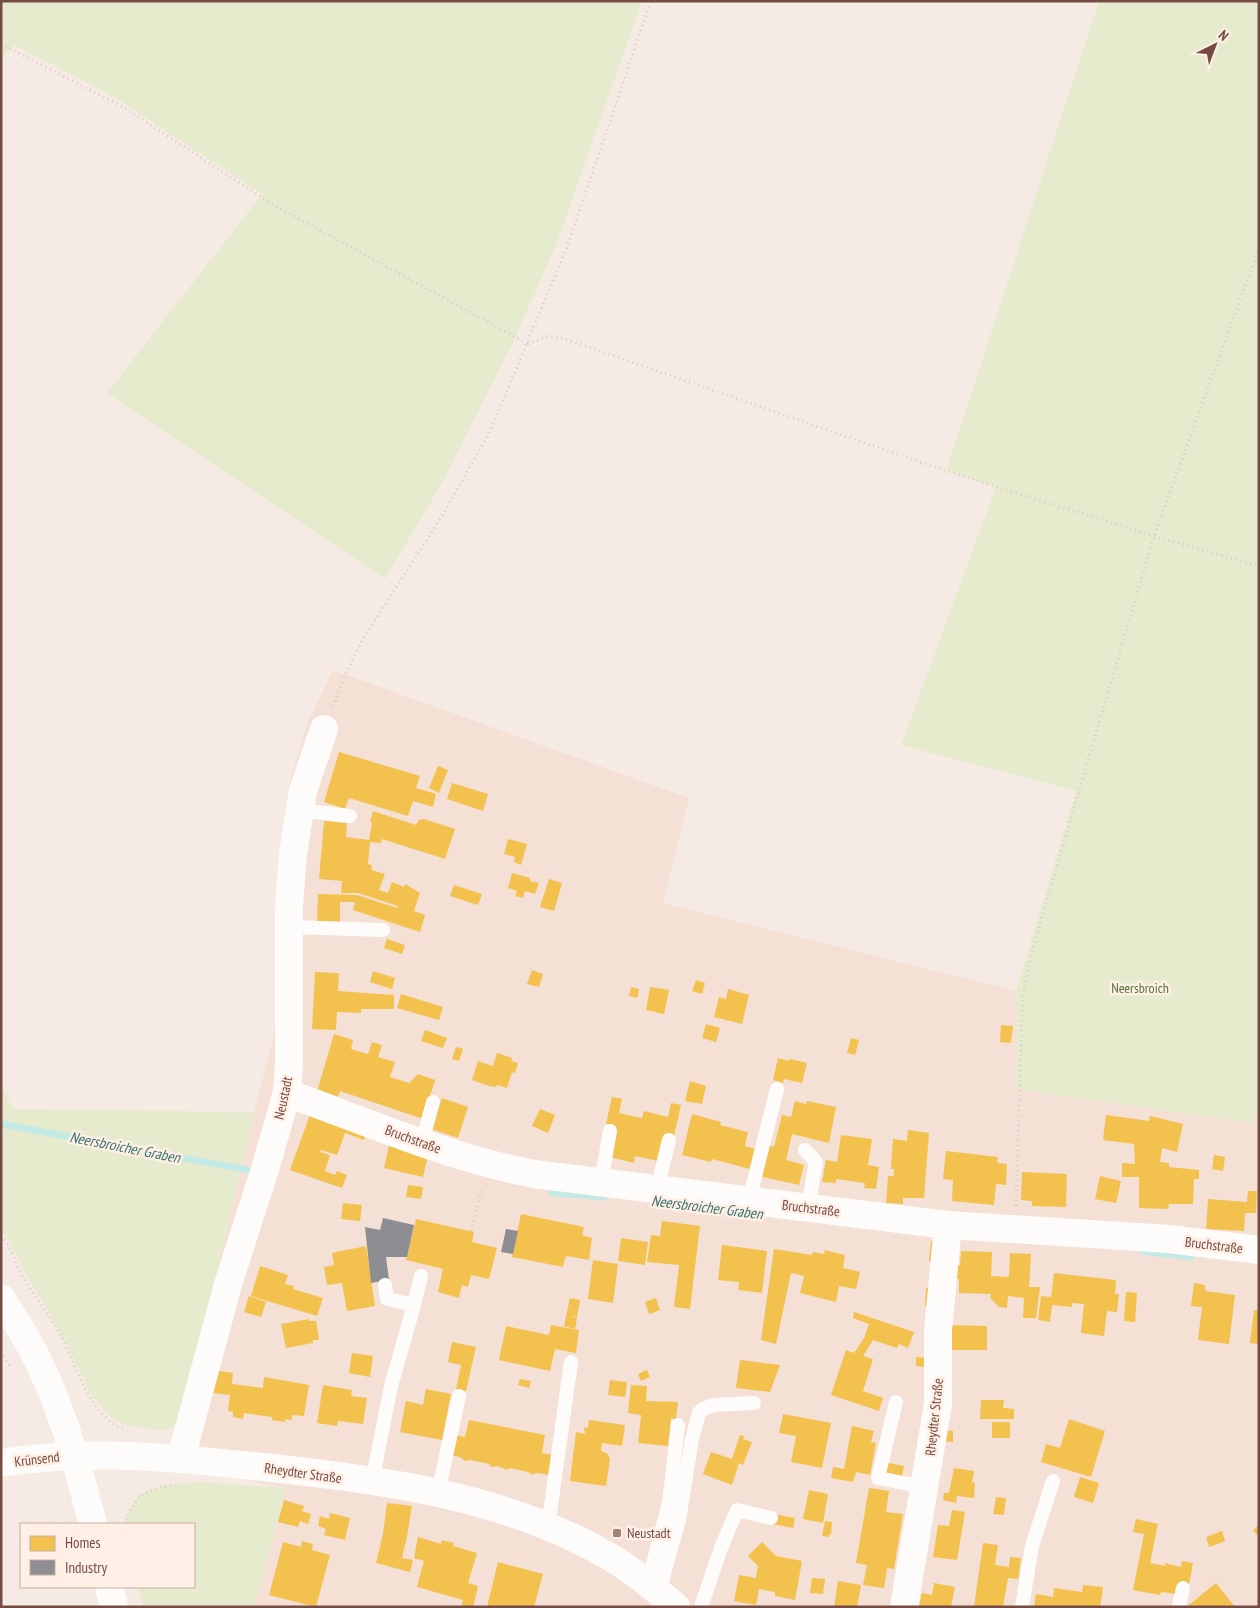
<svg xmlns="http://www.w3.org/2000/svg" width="1260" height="1608" font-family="'PT Sans Narrow',sans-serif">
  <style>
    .residential { fill: #f4e0d4 }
    .green { fill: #e6ebcd }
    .homes { fill: #f2c14e }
    .industry { fill: #8d8d92 }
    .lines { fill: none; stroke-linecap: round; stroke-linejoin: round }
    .stream { stroke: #c5e9e5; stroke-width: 7 }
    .path { stroke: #d7cbc8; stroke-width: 3; stroke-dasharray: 1 4; stroke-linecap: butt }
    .lane { stroke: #fefcfb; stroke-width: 14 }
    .street { stroke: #fefcfb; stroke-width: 28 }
    .secondary { stroke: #fefcfb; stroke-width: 28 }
    .poi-dot { fill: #a2847c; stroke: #ffefe4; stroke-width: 2 }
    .labels { text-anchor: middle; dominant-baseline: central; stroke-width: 5; stroke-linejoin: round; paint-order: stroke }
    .park-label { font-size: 14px; fill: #577539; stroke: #ffefe4 }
    .street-label { font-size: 14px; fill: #744c44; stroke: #ffefe4 }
    .poi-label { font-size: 14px; fill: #744c44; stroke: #ffefe4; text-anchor: start }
    .water-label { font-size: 15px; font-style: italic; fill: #357473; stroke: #ffefe4 }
  </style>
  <rect width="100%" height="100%" fill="#f6ebe4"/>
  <!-- residential -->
  <path class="residential" d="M333,670L689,798L663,903L1016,991L1017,1008L1259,1100V1607H254L286,1488L266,1485L181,1458L183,1416L254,1112L274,1035L290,783L307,724Z"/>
  <!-- green -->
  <path class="green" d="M1,1H642L557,243L515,338L443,481L385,579L107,393L262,194L114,97L14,45L1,60Z
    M1099,1H1259V1102L1252,1123L1016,1089V991L1076,791L901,745L996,487L946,471Z
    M1,1085L13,1109L254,1112L183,1416L173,1426L163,1431L123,1425L108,1415L93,1398L60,1331L25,1273L7,1236L1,1232Z
    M200,1482L286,1488L254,1607H144L138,1587H194V1524H123C128,1516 130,1507 136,1499C148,1484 182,1484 200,1482Z"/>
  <!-- homes -->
  <path class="homes" d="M339,752L420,776L416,788L436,794L433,807L413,801L408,816L349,798L345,809L324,802Z
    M438,766L448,770L439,793L429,788Z
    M452,783L488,794L483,811L447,799Z
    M373,811L416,825L419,820L424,819L455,829L445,859L382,839L381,843L370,842L368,864L372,865L371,870L385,874L379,890L388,893L392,882L404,887L405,884L420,893L414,911L425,915L420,932L353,910L355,902H340V923L317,921L318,894L357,895L397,908L398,906L358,893H341L342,881L319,879L324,821L347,823L346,837L369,840L372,823L370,822Z
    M508,839L527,844L521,865L514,862L515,857L504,854Z
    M512,873L530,878V881L539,883L535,894L525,891L523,898L515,896L517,891L508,888Z
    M549,879L562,883L554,911L540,907Z
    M454,885L482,894L478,905L450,896Z
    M387,939L405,945L402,954L384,948Z
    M532,970L543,974L539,987L527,984Z
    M373,971L395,978L392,989L370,982Z
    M315,972L339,973L338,991L394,995V1009H361V1013L337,1012L336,1030L312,1029Z
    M696,980L705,983L702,994L692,991Z
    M631,987L639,989L637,998L629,996Z
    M650,987L669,990L664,1014L646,1010Z
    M728,989L749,995L742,1024L714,1017L719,997L726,999Z
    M401,994L443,1007L439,1020L397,1008Z
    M706,1024L720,1028L716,1042L702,1038Z
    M1001,1025L1013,1026L1011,1043L1000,1042Z
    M425,1030L447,1038L443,1048L421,1041Z
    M334,1034L353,1040L351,1049L368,1054L372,1042L382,1045L378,1057L395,1062L390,1077L409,1083L418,1074L435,1080L423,1119L340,1091L336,1103L316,1095Z
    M851,1038L859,1040L855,1055L847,1053Z
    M456,1047L463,1049L459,1061L452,1059Z
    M497,1053L512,1058L511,1061L518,1063L515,1073L512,1072L507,1088L497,1085L496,1087L489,1086L472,1080L478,1061L493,1066Z
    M778,1058L789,1061L790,1059L807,1063L802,1083L784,1079L783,1083L773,1080Z
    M690,1081L706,1086L702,1104L685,1101Z
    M612,1097L622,1099L619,1113L642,1118L644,1111L668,1117L671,1103L681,1105L674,1136L664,1134L658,1161L635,1156L634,1163L610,1157L616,1126L606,1124Z
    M442,1098L468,1107L458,1138L431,1129Z
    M795,1101L806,1104L807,1101L836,1107L829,1143L792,1134L786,1160L804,1165L799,1185L759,1176L767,1145L774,1147L782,1115L791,1117Z
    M312,1109L366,1134L364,1140L345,1133L337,1155L321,1150L320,1152L330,1155L325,1171L335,1175L337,1171L347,1175L342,1188L290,1170Z
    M540,1109L555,1115L548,1133L532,1126Z
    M692,1114L721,1122L720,1125L748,1132L745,1146L755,1149L750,1169L712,1159L711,1162L682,1155Z
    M1106,1115L1149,1121L1150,1116L1183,1124L1177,1152L1162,1148L1160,1162L1169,1163V1167L1199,1170V1179H1194L1193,1204H1169L1168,1209L1139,1208V1177H1122V1163L1135,1164L1134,1144L1103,1140Z
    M908,1130L929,1133L924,1198H903V1204L886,1203L888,1176H894V1169H891L893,1139L907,1141Z
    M841,1135L872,1139L868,1165L879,1167L876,1189L864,1188L865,1183L836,1179V1183L822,1182L826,1160L837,1162Z
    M390,1140L428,1155L423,1177L384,1168Z
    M946,1151L998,1157L997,1163L1007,1164L1006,1185L996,1184L994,1205L952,1201L953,1180L943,1179Z
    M1214,1155L1225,1157L1223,1171L1212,1169Z
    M1022,1172L1067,1174L1066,1207L1032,1206V1201L1021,1200Z
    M1100,1176L1121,1181L1116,1203L1095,1199Z
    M408,1185L423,1187L421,1199L406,1197Z
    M1248,1191H1257L1256,1213H1245L1244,1231L1206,1229L1208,1199L1247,1202Z
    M343,1203L362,1205L360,1221L341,1219Z
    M521,1214L584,1227L582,1235L592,1238L589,1260L567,1256L565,1258L563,1267L512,1257Z
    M416,1219L474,1232L472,1242L497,1248L489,1279L471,1275L468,1287L462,1285L459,1298L438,1292L443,1269L406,1260Z
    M662,1221L700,1226L690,1309L674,1307L679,1265L647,1262L651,1235L660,1236Z
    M621,1238L648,1242L645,1265L618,1261Z
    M931,1241L939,1242L938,1261H929Z
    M722,1245L767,1251L762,1293L738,1290L739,1282L718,1280Z
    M366,1246L375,1306L347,1311L342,1283L327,1285L324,1267L334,1265L332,1253Z
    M774,1249L812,1255L813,1252L824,1254L825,1250L845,1255L843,1268L860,1272L856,1289L839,1286L836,1302L800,1293L804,1276L791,1273L776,1344L761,1340Z
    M961,1251L992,1252L991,1276L1009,1277L1010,1253L1031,1254L1029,1287H1040L1036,1318H1023L1024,1298L1008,1296L1007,1308L999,1307L990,1298L991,1294L959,1293V1279H956L957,1265H960Z
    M593,1260L618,1264L613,1303L588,1299Z
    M260,1266L288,1275L285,1284L294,1286L293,1289L323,1298L317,1316L251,1296Z
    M1054,1273L1116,1280L1115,1294H1119L1117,1312L1107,1311L1104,1336L1081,1333L1084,1304L1072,1303V1307L1052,1305L1050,1322L1038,1320L1041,1296L1051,1297Z
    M1194,1283L1205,1285V1291L1235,1295L1229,1344L1198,1340L1202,1307L1191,1306Z
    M926,1288H934L932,1307L925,1306Z
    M1126,1292L1137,1293L1135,1322L1124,1321Z
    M249,1296L266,1302L261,1317L244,1312Z
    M570,1298L580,1300L577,1317L570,1316L577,1318L575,1329L564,1326Z
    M656,1298L660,1310L649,1314L645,1302Z
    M1254,1310H1259V1344L1250,1343Z
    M854,1312L914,1332L908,1348L899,1344L897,1348L873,1340L863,1356L873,1359L863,1391L883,1398L879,1411L831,1395L846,1350L854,1353L864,1338L869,1324L853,1318Z
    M309,1319V1321H316L319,1340H313V1343L286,1348L281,1324Z
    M551,1325L579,1330L576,1353L555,1349L550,1371L499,1360L506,1326L549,1335Z
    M947,1325L987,1326V1350H946Z
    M452,1342L476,1347L466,1391L456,1389L461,1365L448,1362Z
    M352,1353L373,1356L370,1377L349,1373Z
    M916,1357L926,1358L925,1367L916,1366Z
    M740,1360L780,1365L770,1392L736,1388Z
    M647,1370L650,1377L641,1381L638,1374Z
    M219,1371L233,1373L232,1384L263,1388L264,1377L309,1385L304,1416L292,1415V1420L285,1419V1422L272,1420V1417L244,1413L243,1419L233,1417V1412L228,1411L230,1395L213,1393Z
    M520,1379L531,1381L529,1388L518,1385Z
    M610,1380L627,1382L625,1397L608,1395Z
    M323,1385L352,1390L351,1396L367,1398L363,1424L338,1421L337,1426L317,1423Z
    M631,1385L647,1386L646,1401L678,1402L676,1419L671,1418L668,1446L638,1443L641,1415L628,1413Z
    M426,1389L451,1394L442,1440L400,1432L406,1401L423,1405Z
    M981,1400H1004L1003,1408L1014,1409V1419H980Z
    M783,1414L831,1423L822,1468L791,1462L796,1436L779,1433Z
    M1069,1419L1105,1431L1091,1477L1041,1462L1046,1444L1060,1448Z
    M469,1420L545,1435L542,1453L552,1455L550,1475L536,1473L533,1475L528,1472L510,1468L507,1470L497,1466L491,1467L489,1464L471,1460L465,1461L460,1457L450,1455L455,1435L465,1437Z
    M589,1420L625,1425L622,1446L602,1443L601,1451L608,1454L610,1459L606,1486L570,1481L576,1432L585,1434L584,1427L588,1428Z
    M992,1422H1010V1438H992Z
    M852,1426L874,1431L871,1442L876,1443L870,1475L856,1472L853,1482L831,1478L833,1467L844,1469Z
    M939,1430L953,1431V1442L939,1441Z
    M740,1435L744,1436L743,1439L752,1442L743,1465L739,1463L732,1485L703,1474L711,1452L732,1459Z
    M884,1462L904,1466L902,1476L882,1472Z
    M954,1468L974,1471L972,1482L975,1483L974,1498L957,1496L956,1503L943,1500L944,1493H949Z
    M1080,1477L1099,1483L1093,1503L1074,1497Z
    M869,1488L889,1491L886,1512L903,1514L894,1569L887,1568L884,1588L863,1585L867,1565L856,1563Z
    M809,1490L828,1494L823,1523L803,1519Z
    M996,1497L1006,1498L1004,1515L993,1514Z
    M284,1500L304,1506L302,1511L311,1514L308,1524L300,1521L298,1527L278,1522Z
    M387,1503L412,1506L407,1537L402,1558L413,1560L410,1572L376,1563L383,1534Z
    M952,1510L965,1512L957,1560L933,1557L938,1525L949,1526Z
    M330,1513L350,1518L345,1540L324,1535L326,1529L318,1526L320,1516L329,1519Z
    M774,1514L795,1518L793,1528L772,1524Z
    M1136,1519L1158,1524L1150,1563L1165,1566V1563L1181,1567L1182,1561L1193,1563L1189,1584L1179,1582L1177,1594L1161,1592L1160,1595L1133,1590L1144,1534L1133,1532Z
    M825,1521L832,1522L831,1535L829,1534V1537L822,1536Z
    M1259,1525V1537L1253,1530Z
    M1222,1531L1225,1541L1209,1547L1206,1537Z
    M418,1537L441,1544L442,1540L454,1543L453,1546L477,1553L468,1583L478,1586L473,1607H461L463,1600L417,1587L424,1561L414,1558Z
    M302,1541L313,1544L312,1550L330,1555L316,1607L269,1595L283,1542L301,1547Z
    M762,1542L776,1556L802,1561L795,1600L775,1596V1592L759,1589L756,1605L734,1601L739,1575L756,1578L758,1566L748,1556Z
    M983,1543L998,1545L995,1565L1009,1567L1010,1557L1021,1558L1018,1579L1008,1578L1003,1607H974Z
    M498,1562L543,1574L534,1607H487Z
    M812,1578L825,1579L823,1594L810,1593Z
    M838,1581L861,1585L857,1607H834Z
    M934,1583L955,1587L951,1607H919L922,1593L932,1595Z
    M1216,1583L1235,1607H1190L1189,1605Z
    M1083,1585L1103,1587L1100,1607H1034L1036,1594L1053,1597L1054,1588L1082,1592Z"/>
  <!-- industry -->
  <path class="industry" d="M383,1218L414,1225L407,1257H386L389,1280L371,1283L365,1227L380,1230Z
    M506,1229L518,1231L513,1254L501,1252Z"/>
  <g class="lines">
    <!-- stream -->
    <path class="stream" d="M1,1124L248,1170
      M552,1193L604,1197
      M1142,1251L1191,1257"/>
    <!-- path -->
    <path class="path" d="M1,44L123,107L272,204L528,344
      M528,344L548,336L565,339L946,471L1154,536L1259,566
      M333,706L346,673L363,639L442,516L487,437L499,410L567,247L651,1
      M1016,1206L1022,1011L1023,995L1032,951L1154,536L1259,248
      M471,1231L482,1188
      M1,1236C12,1245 14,1261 21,1273C32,1294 48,1313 60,1334C76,1364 90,1419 125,1429
      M1,1352L12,1369
      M123,1524C140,1492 138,1492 173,1485"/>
    <!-- lane -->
    <path class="lane" d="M299,810L350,816
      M289,927L383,930
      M422,1142L433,1102
      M805,1150L816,1162L808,1208
      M601,1182L610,1131
      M657,1189L669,1140
      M749,1200L777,1089
      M385,1285L387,1299L414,1305
      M896,1402L878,1478L924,1487
      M372,1482L391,1386L414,1305L421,1276
      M438,1493L459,1396
      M548,1527L571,1362
      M648,1583L669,1503L678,1425
      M659,1592L679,1520L692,1439L699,1413L703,1409L713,1405L754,1403
      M701,1607L721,1548L737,1510L771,1518
      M1022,1607L1032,1546L1053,1481
      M1179,1607L1183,1588"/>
    <!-- street -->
    <path class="street" d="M287,1093C368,1122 449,1158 534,1174L948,1225L1169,1239L1259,1250
      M181,1458L229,1281L265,1169L287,1093L289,1062V905L293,854L303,791L324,729
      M1,1463C87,1449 168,1457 253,1466C375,1479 503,1494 610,1557C634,1571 655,1589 676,1607
      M904,1607L938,1404V1331L948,1225"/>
    <!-- secondary -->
    <path class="secondary" d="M1,1298C14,1318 28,1339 38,1361C64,1412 78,1469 93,1524
      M109,1587L114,1607"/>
  </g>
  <!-- markers -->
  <rect class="poi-dot" x="612" y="1528" width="10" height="10" rx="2.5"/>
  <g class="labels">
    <!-- park labels -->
    <g class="park-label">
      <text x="1140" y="988">Neersbroich</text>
    </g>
    <!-- street labels -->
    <g class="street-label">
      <text transform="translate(283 1098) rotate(-78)">Neustadt</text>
      <text transform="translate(413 1139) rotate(20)">Bruchstraße</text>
      <text transform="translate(811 1208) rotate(7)">Bruchstraße</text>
      <text transform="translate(1214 1245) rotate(7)">Bruchstraße</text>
      <text transform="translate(934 1417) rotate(-84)">Rheydter Straße</text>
      <text transform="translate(37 1459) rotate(-7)">Krünsend</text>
      <text transform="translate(303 1473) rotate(8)">Rheydter Straße</text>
    </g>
    <!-- poi labels -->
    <g class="poi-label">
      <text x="627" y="1533">Neustadt</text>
    </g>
    <!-- water labels -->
    <g class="water-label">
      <text transform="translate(125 1147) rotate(11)">Neersbroicher Graben</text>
      <text transform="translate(707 1207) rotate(7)">Neersbroicher Graben</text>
    </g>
  </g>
  <!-- border -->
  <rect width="1260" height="1608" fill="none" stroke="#744c44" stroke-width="5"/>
  <!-- legend -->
  <rect x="20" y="1523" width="175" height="65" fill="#ffefe4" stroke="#c7aea4"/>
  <rect x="30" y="1536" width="25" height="15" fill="#f2c14e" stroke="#c7aea4"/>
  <text x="65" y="1548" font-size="15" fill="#744c44">Homes</text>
  <rect x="30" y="1560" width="25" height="15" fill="#8d8d92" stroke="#c7aea4"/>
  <text x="65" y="1573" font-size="15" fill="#744c44">Industry</text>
  <!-- north arrow -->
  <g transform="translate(1215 45) rotate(42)" stroke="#ffefe4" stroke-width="4" paint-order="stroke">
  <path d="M0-4L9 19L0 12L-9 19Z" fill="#744c44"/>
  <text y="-8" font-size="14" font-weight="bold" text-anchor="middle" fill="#744c44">N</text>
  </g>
</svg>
